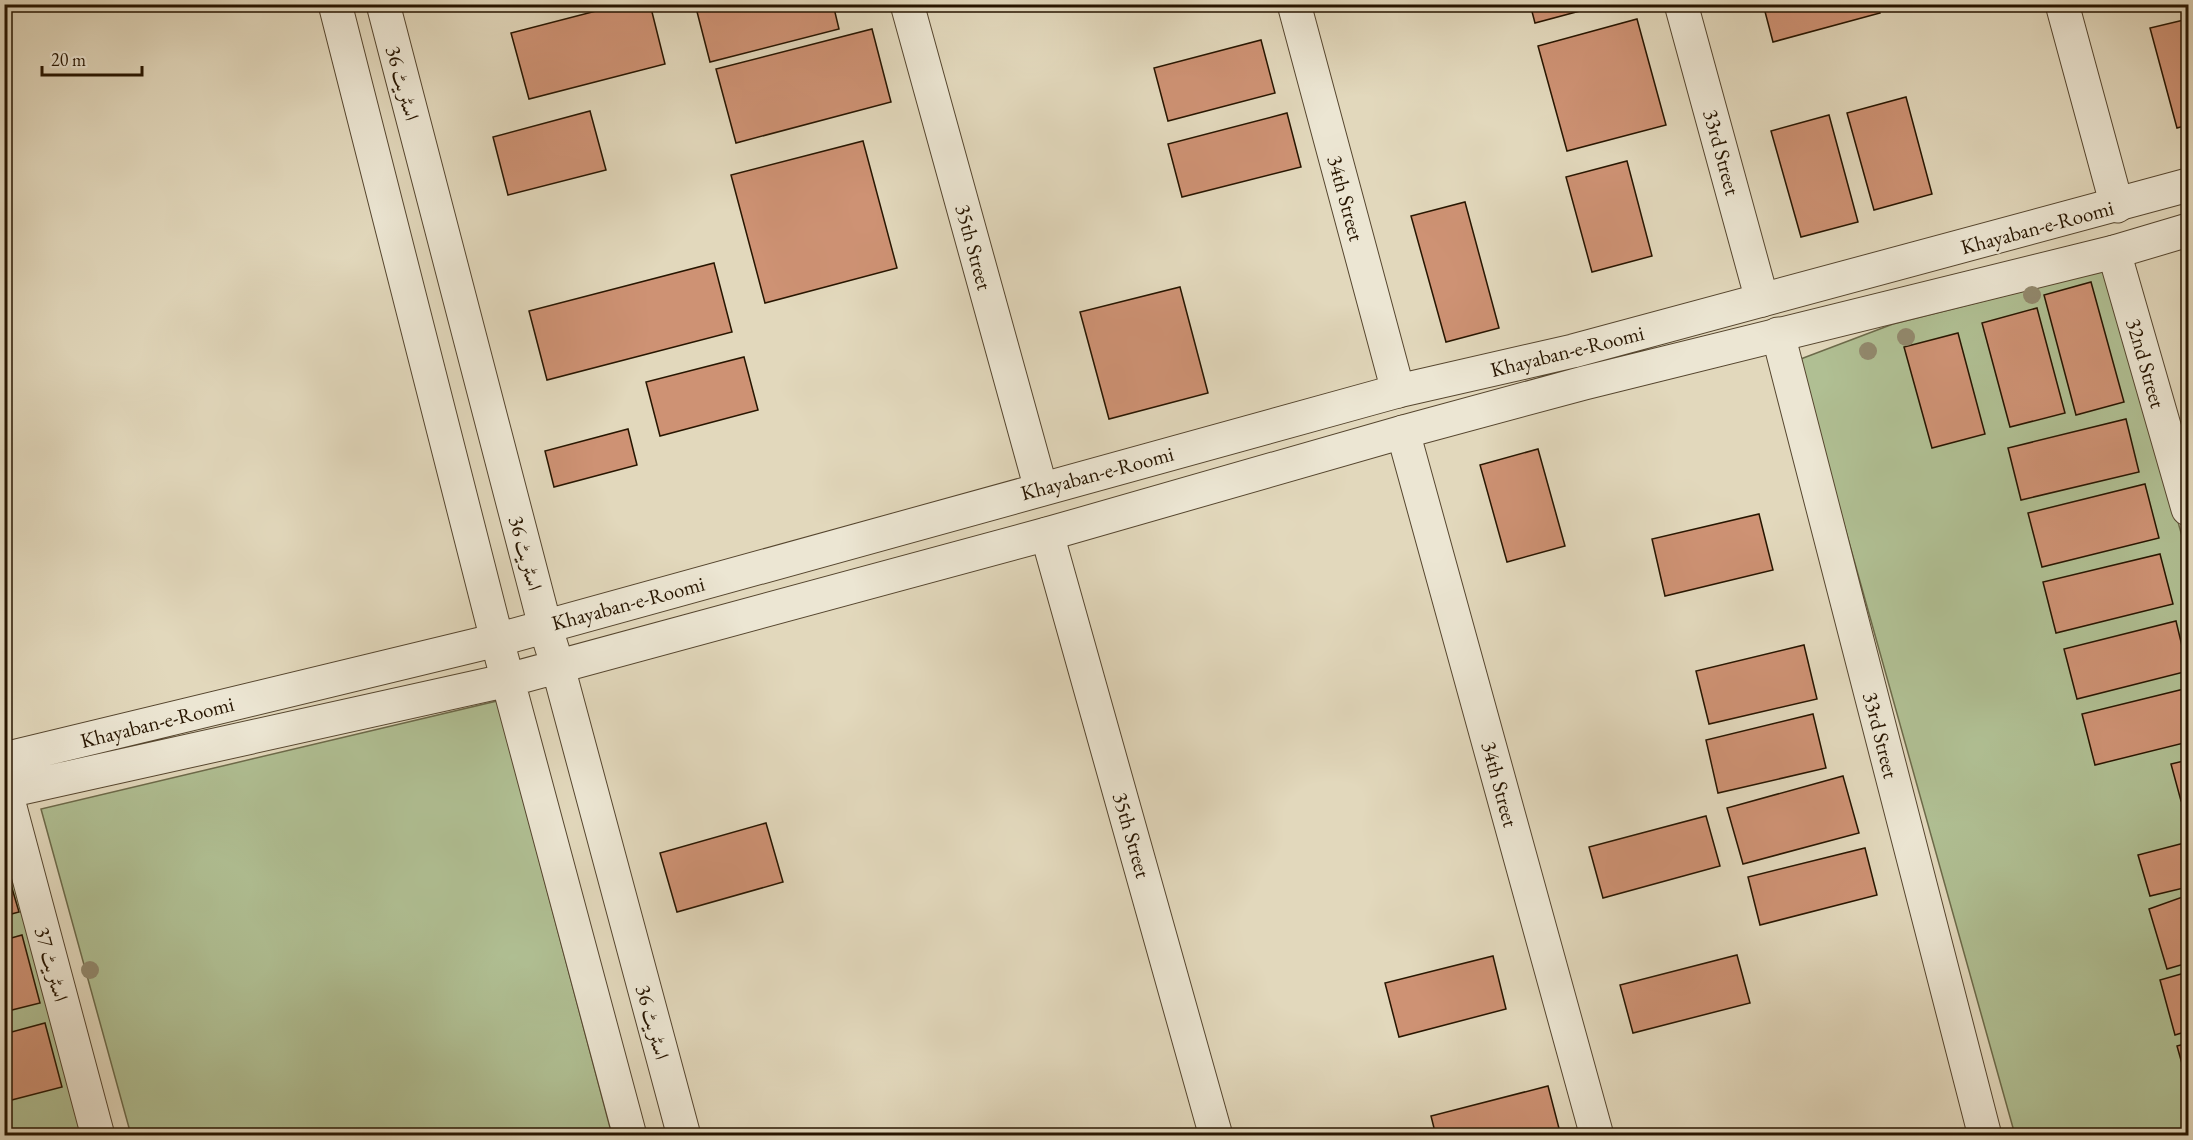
<svg xmlns="http://www.w3.org/2000/svg" width="2193" height="1140" font-family="'EB Garamond',Amiri,serif">
  <style>
    .green { fill: #b0bf93; stroke: #6c6a4a; stroke-width: 1.5 }
    .building { fill: #ce9274; stroke: #271500; stroke-width: 1.5 }
    .lines { fill: none; stroke-linecap: round; stroke-linejoin: round }
    .minor-casing { stroke: #56462f; stroke-width: 35 }
    .tertiary-casing { stroke: #56462f; stroke-width: 35 }
    .minor { stroke: #ece6d3; stroke-width: 33 }
    .tertiary { stroke: #ece6d3; stroke-width: 33 }
    .tree { fill: #92896d }
    .labels { text-anchor: middle; dominant-baseline: central; stroke-width: 5; stroke-linejoin: round; paint-order: stroke }
    .street-label { font-size: 21px; fill: #271500; stroke: #ece6d3 }
  </style>
  <rect width="100%" height="100%" fill="#e2d8bc"/>
  <filter id="stains"><feTurbulence type="fractalNoise" baseFrequency=".00333" numOctaves="4"/><feColorMatrix values="0 0 0 0 .2 0 0 0 0 .09 0 0 0 0 .02 0 0 0 .5 -.17"/></filter>
  <radialGradient id="worn" r=".72"><stop offset=".6" stop-color="#630" stop-opacity="0"/><stop offset="1" stop-color="#630" stop-opacity=".3"/></radialGradient>
  <!-- green -->
  <path class="green" d="M2106,270L2188,557V1135H2015L1798,360L1893,324Z
    M497,701L612,1135H131L41,809Z
    M5,843L85,1135H5Z"/>
  <!-- building -->
  <path class="building" d="M623,4H650L665,64L529,99L511,33Z
    M695,4H833L839,29L710,62Z
    M1530,4H1606L1535,23Z
    M1763,4H1877L1880,13L1773,42Z
    M1637,19L1666,125L1567,151L1538,46Z
    M2188,19V125L2177,128L2150,28Z
    M872,29L891,102L736,143L716,69Z
    M1261,40L1275,93L1168,121L1154,68Z
    M1906,97L1932,194L1874,210L1847,113Z
    M590,111L606,170L508,195L493,137Z
    M1287,113L1301,167L1182,197L1168,144Z
    M1829,115L1858,222L1801,237L1771,131Z
    M863,141L897,268L765,303L731,175Z
    M1627,161L1652,256L1592,272L1566,177Z
    M1465,202L1499,328L1446,342L1411,216Z
    M714,263L732,332L547,380L529,311Z
    M2091,282L2124,402L2076,415L2044,295Z
    M1180,287L1208,393L1109,419L1080,312Z
    M2037,308L2065,413L2010,427L1982,323Z
    M1958,333L1985,434L1932,448L1904,347Z
    M744,357L758,410L660,436L646,382Z
    M2126,419L2139,472L2021,500L2008,448Z
    M628,429L637,465L554,487L545,451Z
    M1538,449L1565,546L1507,562L1480,465Z
    M2145,484L2159,538L2042,567L2028,513Z
    M1759,514L1773,570L1665,596L1652,539Z
    M2160,554L2173,604L2056,633L2043,582Z
    M2176,621L2188,671L2077,699L2064,649Z
    M1804,645L1817,699L1709,724L1696,671Z
    M2188,688V742L2095,765L2082,714Z
    M1813,714L1826,768L1718,793L1706,740Z
    M2188,760V800L2181,801L2171,764Z
    M1843,776L1859,833L1743,864L1727,808Z
    M1706,816L1720,866L1603,898L1589,847Z
    M766,823L783,882L677,912L660,853Z
    M2188,842V887L2150,896L2138,855Z
    M1865,848L1877,895L1760,925L1748,877Z
    M4,861L19,912L4,916Z
    M2188,895V963L2167,969L2149,909Z
    M22,935L40,1003L4,1012V940Z
    M1737,955L1750,1003L1633,1033L1620,985Z
    M1493,956L1506,1009L1399,1037L1385,983Z
    M2188,972V1031L2175,1035L2160,980Z
    M45,1023L62,1087L4,1102V1034Z
    M2188,1043V1085L2177,1046Z
    M1548,1086L1561,1136H1436L1431,1116Z"/>
  <g class="lines">
    <defs>
      <path id="minor" d="M907,4L1041,489
        M1294,4L1398,391
        M1681,4L1762,300
        M2062,4L2117,206
        M2114,252L2188,509
        M1778,334L1985,1136
        M1403,432L1597,1136
        M1047,534L1216,1136
        M4,759L497,640
        M4,792L508,680
        M6,792L98,1136"/>
      <path id="tertiary" d="M335,4L497,640L630,1136
        M383,4L545,626L558,667L684,1136
        M497,640L1398,391L1573,351L2188,185
        M508,680L1047,534L1403,432L1584,383L2114,252L2188,230"/>
    </defs>
    <!-- minor casing -->
    <use href="#minor" class="minor-casing"/>
    <!-- tertiary casing -->
    <use href="#tertiary" class="tertiary-casing"/>
    <!-- minor -->
    <use href="#minor" class="minor"/>
    <!-- tertiary -->
    <use href="#tertiary" class="tertiary"/>
  </g>
  <!-- trees -->
  <g class="tree">
    <circle cx="2032" cy="295" r="9"/>
    <circle cx="1906" cy="337" r="9"/>
    <circle cx="1868" cy="351" r="9"/>
    <circle cx="90" cy="970" r="9"/>
  </g>
  <g class="labels">
    <!-- street labels -->
    <g class="street-label">
      <text transform="translate(403 83) rotate(75)">اسٹریٹ 36</text>
      <text transform="translate(1722 152) rotate(75)">33rd Street</text>
      <text transform="translate(1346 198) rotate(75)">34th Street</text>
      <text transform="translate(2037 227) rotate(-15)">Khayaban-e-Roomi</text>
      <text transform="translate(974 247) rotate(75)">35th Street</text>
      <text transform="translate(1567 351) rotate(-14)">Khayaban-e-Roomi</text>
      <text transform="translate(2146 363) rotate(74)">32nd Street</text>
      <text transform="translate(1097 473) rotate(-15)">Khayaban-e-Roomi</text>
      <text transform="translate(526 553) rotate(75)">اسٹریٹ 36</text>
      <text transform="translate(628 603) rotate(-15)">Khayaban-e-Roomi</text>
      <text transform="translate(157 722) rotate(-14)">Khayaban-e-Roomi</text>
      <text transform="translate(1881 735) rotate(76)">33rd Street</text>
      <text transform="translate(1500 784) rotate(75)">34th Street</text>
      <text transform="translate(1132 835) rotate(74)">35th Street</text>
      <text transform="translate(52 964) rotate(75)">اسٹریٹ 37</text>
      <text transform="translate(653 1022) rotate(75)">اسٹریٹ 36</text>
    </g>
  </g>
  <!-- margin -->
  <rect width="2193" height="1140" fill="none" stroke="#e2d8bc" stroke-width="24"/>
  <rect x="6" y="6" width="2181" height="1128" fill="none" stroke="#271500" stroke-width="3"/>
  <rect x="12" y="12" width="2169" height="1116" fill="none" stroke="#271500" stroke-width="1.5"/>
  <!-- scale -->
  <path d="M42 66v9h100v-9" fill="none" stroke="#271500" stroke-width="3"/>
  <text x="51" y="66" font-size="18" fill="#271500" stroke="#ece6d3" stroke-width="4.5" paint-order="stroke">20 m</text>
  <rect width="100%" height="100%" filter="url(#stains)"/>
  <rect width="100%" height="100%" fill="url(#worn)"/>
</svg>
